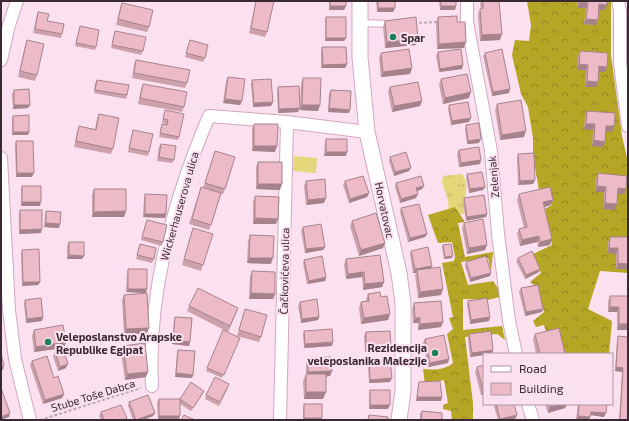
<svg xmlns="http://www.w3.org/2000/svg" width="629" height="421" font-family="'Exo 2',sans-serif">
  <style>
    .grass { fill: url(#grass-tufts) }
    .forest { fill: url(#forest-crowns) }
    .park { fill: #e4d779 }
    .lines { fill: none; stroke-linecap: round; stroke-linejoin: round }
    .service-casing { stroke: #d2a8c1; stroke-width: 8 }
    .minor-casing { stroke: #d2a8c1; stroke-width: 14 }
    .tertiary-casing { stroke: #d2a8c1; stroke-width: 17 }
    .path { stroke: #bfa7b5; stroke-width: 2; stroke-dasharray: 3 2; stroke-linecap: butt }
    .service { stroke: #fff; stroke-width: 6 }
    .minor { stroke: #fff; stroke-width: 12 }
    .tertiary { stroke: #fff; stroke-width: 15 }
    .wall { fill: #cca1ac }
    .shaded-wall { fill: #a6838c }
    .building { fill: #edbbc8; stroke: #a6838c }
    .poi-dot { fill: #1b7f58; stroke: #fbe0f0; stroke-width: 1.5 }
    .labels { text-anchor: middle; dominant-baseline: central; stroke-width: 4; stroke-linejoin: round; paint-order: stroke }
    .poi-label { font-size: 11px; font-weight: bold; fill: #392933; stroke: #fbe0f0; text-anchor: start }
    .street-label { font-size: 11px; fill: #392933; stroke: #fbe0f0 }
  </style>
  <defs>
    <pattern id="grass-tufts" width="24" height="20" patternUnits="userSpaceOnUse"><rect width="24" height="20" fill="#e4d779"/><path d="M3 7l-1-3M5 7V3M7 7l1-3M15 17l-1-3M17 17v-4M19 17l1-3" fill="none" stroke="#c4b969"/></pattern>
    <pattern id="forest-crowns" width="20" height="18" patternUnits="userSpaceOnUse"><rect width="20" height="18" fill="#b6a625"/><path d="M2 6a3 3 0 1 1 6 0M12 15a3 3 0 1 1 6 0" fill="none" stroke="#958721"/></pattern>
  </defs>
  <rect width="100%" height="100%" fill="#fbe0f0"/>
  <!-- grass -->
  <path class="grass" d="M462,174C471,186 463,200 465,213L459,215L449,212L448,200L442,182L443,176Z"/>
  <!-- forest -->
  <path class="forest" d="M527,1H611V55L622,136L628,162V273L600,271L588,309L612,321L609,354H562L546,332L544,325L536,327L533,321L544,312L538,288L530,282L541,273L533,254L552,245L545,209L552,205L548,192L539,190L533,156V138L528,107L521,94L512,55L515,40L529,41L531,25Z
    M455,207L465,222L458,223L465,257L493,252L491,271L488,258L461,262L468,285L493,281L502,293L500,297L487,300L463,299V330L502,326L505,340L497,334L465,337L473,403V420H452L451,411L443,409V405L448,403L444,380L425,385L423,369C433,370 445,370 453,363L447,334L453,329L449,318L453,317L442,263L454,261L455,256L452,242L438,243L428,215Z"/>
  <!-- park -->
  <path class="park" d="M294,156L317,158L316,173L293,171Z"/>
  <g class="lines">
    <defs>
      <path id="service" d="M360,23L391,24"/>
      <path id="minor" d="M467,1V22L491,151L498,234L509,321L516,354
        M618,1L620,11V63L628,126
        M1,60L9,25L17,1
        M1,158L9,310L15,359L30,420
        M152,386C147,293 173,201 209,116L287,122L367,132
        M528,404L533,420
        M280,420L287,122"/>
      <path id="tertiary" d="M360,1V57L367,132L399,273L403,303V391L399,420"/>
    </defs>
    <!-- service casing -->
    <use href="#service" class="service-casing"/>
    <!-- minor casing -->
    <use href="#minor" class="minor-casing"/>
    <!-- tertiary casing -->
    <use href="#tertiary" class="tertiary-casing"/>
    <!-- path -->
    <path class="path" d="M414,23L438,22
      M40,420L141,388"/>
    <!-- service -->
    <use href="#service" class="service"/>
    <!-- minor -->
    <use href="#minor" class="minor"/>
    <!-- tertiary -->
    <use href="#tertiary" class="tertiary"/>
  </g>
  <!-- wall -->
  <path class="wall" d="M256,1H274L267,32L265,37L249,33Z
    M329,1H346V6L344,10H329Z
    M376,1H395V8L393,12H377Z
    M439,1H456V6L455,10H440Z
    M481,1H499L500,40L480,41L478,14L480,9H481L480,4Z
    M577,1H607L605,10H598L596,25L584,24L586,8H577Z
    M122,3L149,27L147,32L116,25L120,8Z
    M38,12L62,34L61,38L33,33L37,15Z
    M326,17L346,38L344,41H325V20Z
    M438,17L466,42L464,48L437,49L436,23Z
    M385,21L418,39L416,45L385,48L383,27Z
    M80,26L96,47L95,50L75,46Z
    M115,31L143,51L141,55L111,48Z
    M27,40L37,75L35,81L18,77L25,46Z
    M190,40L205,58L203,62L185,57Z
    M322,47L347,64L345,68H321V51Z
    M580,51L607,67L605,72H599L598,82L596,87H585L586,70H577L578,56Z
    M438,52L462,69L439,72L436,56Z
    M381,53L412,68L410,74L381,77L379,58Z
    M485,53L510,89L509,93L492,96L483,56Z
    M136,60L187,83L185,88L132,78L134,65Z
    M228,77L242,101L240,105L223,103L226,81Z
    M303,78L320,105L318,111L300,110L301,83Z
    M441,79L469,98L443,104L439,85Z
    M97,80L127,95L126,99L94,93L95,83Z
    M252,80L273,102L271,106L253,107L251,84Z
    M143,84L184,107L182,112L138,104L141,89Z
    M278,87L298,112L278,113L277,91Z
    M390,87L422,101L420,106L392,112L388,92Z
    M14,90L28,108L13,109L12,94Z
    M331,90L349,113L328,112L329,94Z
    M497,104L524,137L500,140L495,110Z
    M449,105L469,122L451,125L448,109Z
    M165,110L179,137L178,140L159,137L162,124H167L162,123Z
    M587,111L614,126L612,132L606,131L603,147L592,146L593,130L584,129L585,116Z
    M99,114L113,149L111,154L74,147L77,132L79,126L95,129L97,119Z
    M13,116L29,132L28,135H12V119Z
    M254,124L275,152L252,151V129Z
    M466,125L479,143L467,144L465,129Z
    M133,130L149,152L148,156L128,152Z
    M326,139L346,156H324L325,142Z
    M16,141L32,177H16L15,145Z
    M161,144L174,160L172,163L157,161L159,147Z
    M459,150L481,160L480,164L459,167L457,154Z
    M215,151L225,189L223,194H221L209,230L189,224L199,193L201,187L203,188Z
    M518,154L535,180L533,184L518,185L517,158Z
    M390,157L409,171L394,176L389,161Z
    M258,162L280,190L256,189V167Z
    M598,173L626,189L624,194H617L615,210L603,209L604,192H595L596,179Z
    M467,174L485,187L483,190L469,193L466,178Z
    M306,181L324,203L306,205L304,186Z
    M345,181L369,193L367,197L349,203L343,185Z
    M396,183L424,186L422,189L417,191L416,198L400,203L395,187Z
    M22,186L40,206H21V189Z
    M94,189L126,211L124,217H92V195Z
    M145,194L166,214L165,218L143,217L144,198Z
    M519,194L553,200L551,205L544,207L550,245L538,247L537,242L520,246L517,234L519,229L524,228L517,200Z
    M255,196L276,224H253V202Z
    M464,198L487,214L486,217L466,221L463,202Z
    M401,208L427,234L425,237L408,242L400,212Z
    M20,210L41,233L19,234V214Z
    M46,211L60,224L59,228L44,227L45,215Z
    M147,220L163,242L162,246L141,240Z
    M352,221L383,248L359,256L350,226Z
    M464,223L485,250L467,254L462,228Z
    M303,227L325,247L323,250L305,253L301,231Z
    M193,228L203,265L201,271L182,265Z
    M250,235L271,264L247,263L248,241Z
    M610,237H628V269H616V254L607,253L608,242Z
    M69,242L82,259H67V246Z
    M140,244L154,259L152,263L136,259Z
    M443,245L452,258L444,259L442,247Z
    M22,250L40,282L38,285L22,286L21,254Z
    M411,251L432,266L431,268L441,295L418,298L415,275L416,273H413L410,254Z
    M518,258L540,269L539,272L525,279L516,261Z
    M346,259L384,282L382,287L363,290L362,277L346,279L344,265Z
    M304,260L326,277L325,281L307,284L303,263Z
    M466,262L491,273L490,276L470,282L465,266Z
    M128,269L146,293L126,292L127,273Z
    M252,271L275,294L273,299H249L250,276Z
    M521,288L542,312L525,316L519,292Z
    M368,294L381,297L390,314L388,320L361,324L359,308L361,302L366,301V300Z
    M124,295L149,328L147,333L124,335L122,300Z
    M610,296H628V330H617V312H608V302Z
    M25,300L43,317L42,321L26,323L24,304Z
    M468,301L490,317L489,321L470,324L467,305Z
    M300,302L319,317L318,320L301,323L298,306Z
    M414,303L443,322L441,327L418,330V323H413L412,309Z
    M189,306L238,308L236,313L228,332L187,311Z
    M245,309L261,337L259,342L237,336Z
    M175,317L190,342L189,346L172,344L174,320Z
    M34,330L66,342L64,348L34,352L32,336Z
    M223,330L240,338L222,378L206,371Z
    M304,331L332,346L304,348L303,335Z
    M366,332L389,351L365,352L364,336Z
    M469,334L493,350L492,354H484V355L470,357L468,338Z
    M535,334L565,354H536L533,339Z
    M618,336L628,337V420H619L622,372L615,371L617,340Z
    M425,339L449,359L448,363L428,367L423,343Z
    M123,346L146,377L125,380L121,352Z
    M178,350L193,375L192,378L175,377L177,354Z
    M55,352L66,368L58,371L53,356Z
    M308,358L332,371L330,376L326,377V392L323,399H304L303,381L306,374V363Z
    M369,360L390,382L369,383L368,364Z
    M32,361L54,378L64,394L62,398L43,404L30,365Z
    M484,365V395H481L475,372L477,367Z
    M419,382L442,397L441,401H416L418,386Z
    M228,388L219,406L205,399L206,395Z
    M370,390L388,409H369V394Z
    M204,391L202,395L191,411L180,404L179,419L158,420L157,403L159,399H180Z
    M129,402L153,416L144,420H133L128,406Z
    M304,404L322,418L321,420H303V407Z
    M495,404H514L516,418L510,420H498L494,406Z
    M545,404H567L565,408L548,413Z
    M578,404H607L604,417L591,415L589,420H575L576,419Z
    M422,411L442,420H420V414Z
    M101,412L127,418L126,420H101L99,416Z"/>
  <!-- shaded-wall -->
  <path class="shaded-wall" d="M579,2L588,3L586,8H577Z
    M599,4L607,5L605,10H597Z
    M330,6H346L344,10H329Z
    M441,6H456L455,10H440Z
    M378,8H395L393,12H377Z
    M586,19L598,20L596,25L584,24Z
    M502,34L500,40L480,41L482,35Z
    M326,38H346L344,41H325Z
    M418,39L416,45L385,48L387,42Z
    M466,42L464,48L437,49L439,44Z
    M347,64L345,68H321L323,65Z
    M579,64L588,65L586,70H577Z
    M463,65L462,69L439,72L440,69Z
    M599,66L607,67L605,72H597Z
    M412,68L410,74L381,77L383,72Z
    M587,81L598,82L596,87H585Z
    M510,89L509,93L492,96L493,92Z
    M471,92L469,98L443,104L445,98Z
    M225,99L242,101L240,105L223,103Z
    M422,101L420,106L392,112L394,106Z
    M273,102L271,106L253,107L254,103Z
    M14,105H30L28,108L13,109Z
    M302,105H320L318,111L300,110Z
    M300,108L298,112L278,113L279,109Z
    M329,108L350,110L349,113L328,112Z
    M471,118L469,122L451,125L452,121Z
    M586,124H595L593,130L584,129Z
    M606,126H614L612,132L604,131Z
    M526,131L524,137L500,140L502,135Z
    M13,132H29L28,135H12Z
    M481,139L479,143L467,144L468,141Z
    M594,140L605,142L603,147L592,146Z
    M254,146H277L275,152L252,151Z
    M326,152H347L346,156H324Z
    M481,160L480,164L459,167L461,163Z
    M411,168L409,171L394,176L395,172Z
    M17,173H34L32,177H16Z
    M535,180L533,184L518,185L520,181Z
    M258,184H282L280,190L256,189Z
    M424,186L422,189L415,192L416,188Z
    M597,186L606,187L604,192H595Z
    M485,187L483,190L469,193L470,189Z
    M618,188L626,189L624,194H616Z
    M369,193L367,197L349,203L350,199Z
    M418,194L416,198L400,203L401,199Z
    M326,198L324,203L306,205L308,200Z
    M553,200L551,205L541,208L543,202Z
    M22,202H41L40,206H21Z
    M605,203L617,204L615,210L603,209Z
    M126,211L124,217H92L94,212Z
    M145,214H166L165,218L143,217Z
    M487,214L486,217L466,221L467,217Z
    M255,218L278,219L276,224H253Z
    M46,223L60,224L59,228L44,227Z
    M42,229L41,233L19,234L20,230Z
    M427,234L425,237L408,242L410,238Z
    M539,236L537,242L520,246L522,240Z
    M552,239L550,245L538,247L540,242Z
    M385,243L383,248L359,256L361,250Z
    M487,245L485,250L467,254L469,248Z
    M325,247L323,250L305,253L306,249Z
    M609,248H618L616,254L607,253Z
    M69,255L84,256L82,259H67Z
    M453,256L452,258L444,259L445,257Z
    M249,258H273L271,264L247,263Z
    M618,263L628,264V269H616Z
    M432,266L430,270H417L416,273H413L415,269Z
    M540,269L539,272L525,279L526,275Z
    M364,272L362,277L346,279L348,274Z
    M491,273L490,276L470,282L471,278Z
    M326,277L325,281L307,284L309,281Z
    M23,282H40L38,285L22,286Z
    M384,282L382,287L363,290L365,284Z
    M128,289H147L146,293L126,292Z
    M443,289L441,295L418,298L420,292Z
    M251,293L275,294L273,299H249Z
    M610,307H619L617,312H608Z
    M238,308L236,313L228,332L230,326Z
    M543,309L542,312L525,316L526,312Z
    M390,314L388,320L361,324L364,318Z
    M43,317L42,321L26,323L27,319Z
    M319,317L318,320L301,323L302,319Z
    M490,317L489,321L470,324L471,320Z
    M415,318H420L418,323H413Z
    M443,322L441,327L418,330L420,324Z
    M619,324H628V330H617Z
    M149,328L147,333L124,335L126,329Z
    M173,340L190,342L189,346L172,344Z
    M66,342L64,348L34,352L36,347Z
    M333,342L332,346L304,348L305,344Z
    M391,347L389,351L365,352L366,348Z
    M493,350L492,354H484V355L470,357L472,353Z
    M449,359L448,363L428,367L430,363Z
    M68,364L66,368L58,371L60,367Z
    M4,366L3,370H1V367Z
    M616,367L623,368L622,372L615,371Z
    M332,371L330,376L306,377L308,372Z
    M148,372L146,377L125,380L127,374Z
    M176,373L193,375L192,378L175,377Z
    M392,378L390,382L369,383L370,380Z
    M483,390H484V395H481Z
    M306,392H326L323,399H304Z
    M64,394L62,398L43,404L45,400Z
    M417,397H442L441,401H416Z
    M563,404H567L565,408L548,413L550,407Z
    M370,405H390L388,409H369Z
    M591,412L606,413L604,417L590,415Z
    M10,413L9,417L1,420V417Z
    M155,413L153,416L144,420H135Z
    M517,415L516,418L510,420H500V419Z
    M159,416H180L179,419L158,420Z
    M578,416L590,417L589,420H576Z
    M304,418H322L321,420H303Z"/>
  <!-- building -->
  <path class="building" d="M256,1H274L267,32L251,28Z
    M330,1H346V6H330Z
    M378,1H395V8H378Z
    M441,1H456V6H441Z
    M483,1H499L502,34L482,35L480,9L483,8Z
    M579,1H607V5L599,4L598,20L586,19L588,3L579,2Z
    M122,3L153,10L149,27L118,19Z
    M38,12L49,14L47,21L64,24L62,34L35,29Z
    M457,16V22H465L466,42L439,44L438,17Z
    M326,17H346V38H326Z
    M416,17L418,39L387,42L385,21Z
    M80,26L99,30L96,47L76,43Z
    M115,31L146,37L143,51L112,45Z
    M27,40L44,44L37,75L20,71Z
    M190,40L208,45L205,58L186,53Z
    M322,47H346L347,64L323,65Z
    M409,49L412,68L383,72L381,53Z
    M461,49L463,65L440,69L438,52Z
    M502,49L510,89L493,92L485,53Z
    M580,51L608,53L607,67L599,66L598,82L587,81L588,65L579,64Z
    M136,60L190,70L187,83L134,73Z
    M467,74L471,92L445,98L441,79Z
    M228,77L245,79L242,101L225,99Z
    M303,78H321L320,105H302Z
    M271,79L273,102L254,103L252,80Z
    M97,80L129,85L127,95L95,90Z
    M418,82L422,101L394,106L390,87Z
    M143,84L187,92L184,107L140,98Z
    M299,86L300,108L279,109L278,87Z
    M29,89L30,105H14V90Z
    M331,90L351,91L350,110L329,108Z
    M521,100L526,131L502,135L497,104Z
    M468,102L471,118L452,121L449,105Z
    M165,110L184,114L179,137L160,133L162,124L167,125L168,120L163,119Z
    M587,111L615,113L614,126H606L605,142L594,140L595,124H586Z
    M99,114L119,118L113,149L76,141L79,126L96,130Z
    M29,115V132H13V116Z
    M479,123L481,139L468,141L466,125Z
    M254,124H278L277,146H254Z
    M133,130L153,134L149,152L129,148Z
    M326,139H347V152H326Z
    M16,141H33L34,173H17Z
    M161,144L176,146L174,160L159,157Z
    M479,147L481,160L461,163L459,150Z
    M215,151L235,157L225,189L205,183Z
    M406,152L411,168L395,172L390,157Z
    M534,153L535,180L520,181L518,154Z
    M258,162H282V184H258Z
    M482,172L485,187L470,189L467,174Z
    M598,173L627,176L626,189L618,188L617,204L605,203L606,187L597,186Z
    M363,176L369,193L350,199L345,181Z
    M421,176L424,186L416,188L418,194L401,199L396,183Z
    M325,179L326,198L308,200L306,181Z
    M22,186H41V202H22Z
    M201,187L221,193L211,225L192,219Z
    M550,187L553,200L543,202L552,239L540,242L539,236L522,240L519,229L527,227L519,194Z
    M94,189H126V211L94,212Z
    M145,194L167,195L166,214H145Z
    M484,195L487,214L467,217L464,198Z
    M255,196L279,197L278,219L255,218Z
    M419,204L427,234L410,238L401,208Z
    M20,210H42V229L20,230Z
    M46,211L61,212L60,224L46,223Z
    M376,213L385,243L361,250L352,221Z
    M483,219L487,245L469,248L464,223Z
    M147,220L167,225L163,242L142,237Z
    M321,224L325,247L306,249L303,227Z
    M193,228L213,234L203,265L184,259Z
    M250,235L274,236L273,258H249Z
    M610,237H628V264L618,263V248H609Z
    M69,242H84V256L69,255Z
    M140,244L156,248L154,259L137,255Z
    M451,244L453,256L445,257L443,245Z
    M428,247L432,266L415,269L411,251Z
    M39,249L40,282H23L22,250Z
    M532,251L540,269L526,275L518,258Z
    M380,255L384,282L365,284L364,272L348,274L346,259Z
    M322,256L326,277L309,281L304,260Z
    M486,256L491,273L471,278L466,262Z
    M440,267L443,289L420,292L417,270Z
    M128,269H147V289H128Z
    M252,271L275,272V294L251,293Z
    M538,285L543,309L526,312L521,288Z
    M198,288L238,308L230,326L189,306Z
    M380,292L381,297L387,296L390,314L364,318L361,302L369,301L368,294Z
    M147,293L149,328L126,329L124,295Z
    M610,296H628V324H619V307H610Z
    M41,298L43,317L27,319L25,300Z
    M487,298L490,317L471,320L468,301Z
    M317,299L319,317L302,319L300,302Z
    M441,301L443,322L420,324V318H415L414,303Z
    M245,309L267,315L261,337L239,330Z
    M175,317L192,318L190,342L173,340Z
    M63,325L66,342L36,347L34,330Z
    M559,328L565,354H540L535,334Z
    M332,329L333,342L305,344L304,331Z
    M223,330L240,338L224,375L207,368Z
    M390,331L391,347L366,348V332Z
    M491,331L493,350L472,353L469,334Z
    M444,335L449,359L430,363L425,339Z
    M618,336L628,337V420H620L623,368L616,367Z
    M145,343L148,372L127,374L123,346Z
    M63,349L68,364L60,367L55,352Z
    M178,350L195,351L193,375L176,373Z
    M1,353L4,366L1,367Z
    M47,356L54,378L58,376L64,394L45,400L32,361Z
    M331,357L332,371L308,372V358Z
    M390,359L392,378L370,380L369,360Z
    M484,365V390H483L477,367Z
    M306,374H326V392H306Z
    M215,377L229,384L220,402L206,395Z
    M440,381L442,397H417L419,382Z
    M191,382L204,391L193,408L180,399Z
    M1,388L10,413L1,417Z
    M370,390H390V405H370Z
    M148,395L155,413L136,420L129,402Z
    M159,399H180V416H159Z
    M304,404H322V418H304Z
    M496,404H514L517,415L500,419Z
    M549,404H563L550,407Z
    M579,404H607L606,413L591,412L590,417L578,416Z
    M121,405L127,418L123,420H104L101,412Z
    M422,411L442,413V420H421Z
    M184,415L195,420H181Z
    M369,415L388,417V420H368Z"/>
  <!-- markers -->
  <g class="poi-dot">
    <circle cx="393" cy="37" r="4"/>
    <circle cx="48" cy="342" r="4"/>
    <circle cx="435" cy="353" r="4"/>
  </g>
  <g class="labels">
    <!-- poi labels -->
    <g class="poi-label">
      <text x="401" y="37">Spar</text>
      <text x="56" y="336">Veleposlanstvo Arapske<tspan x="56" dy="13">Republike Egipat</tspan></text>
      <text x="427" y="347" text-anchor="end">Rezidencija<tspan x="427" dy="13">veleposlanika Malezije</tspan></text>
    </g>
    <!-- street labels -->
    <g class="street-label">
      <text transform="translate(493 177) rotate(-95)">Zelenjak</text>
      <text transform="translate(179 206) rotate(-74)">Wickerhauserova ulica</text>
      <text transform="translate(385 210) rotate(78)">Horvatovac</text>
      <text transform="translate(284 271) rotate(-89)">Čačkovićeva ulica</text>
      <text transform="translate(93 395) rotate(-17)">Stube Toše Dabca</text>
    </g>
  </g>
  <!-- border -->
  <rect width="629" height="421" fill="none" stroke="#392933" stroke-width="4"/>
  <!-- legend -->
  <rect x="483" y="353" width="130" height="52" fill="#fbe0f0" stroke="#ad97a4"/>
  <rect x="491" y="366" width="20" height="6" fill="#ffffff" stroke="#ad97a4"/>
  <text x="519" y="373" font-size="12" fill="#392933">Road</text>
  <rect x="491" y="383" width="20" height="12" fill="#edbbc8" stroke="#ad97a4"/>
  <text x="519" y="393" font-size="12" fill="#392933">Building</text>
</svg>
